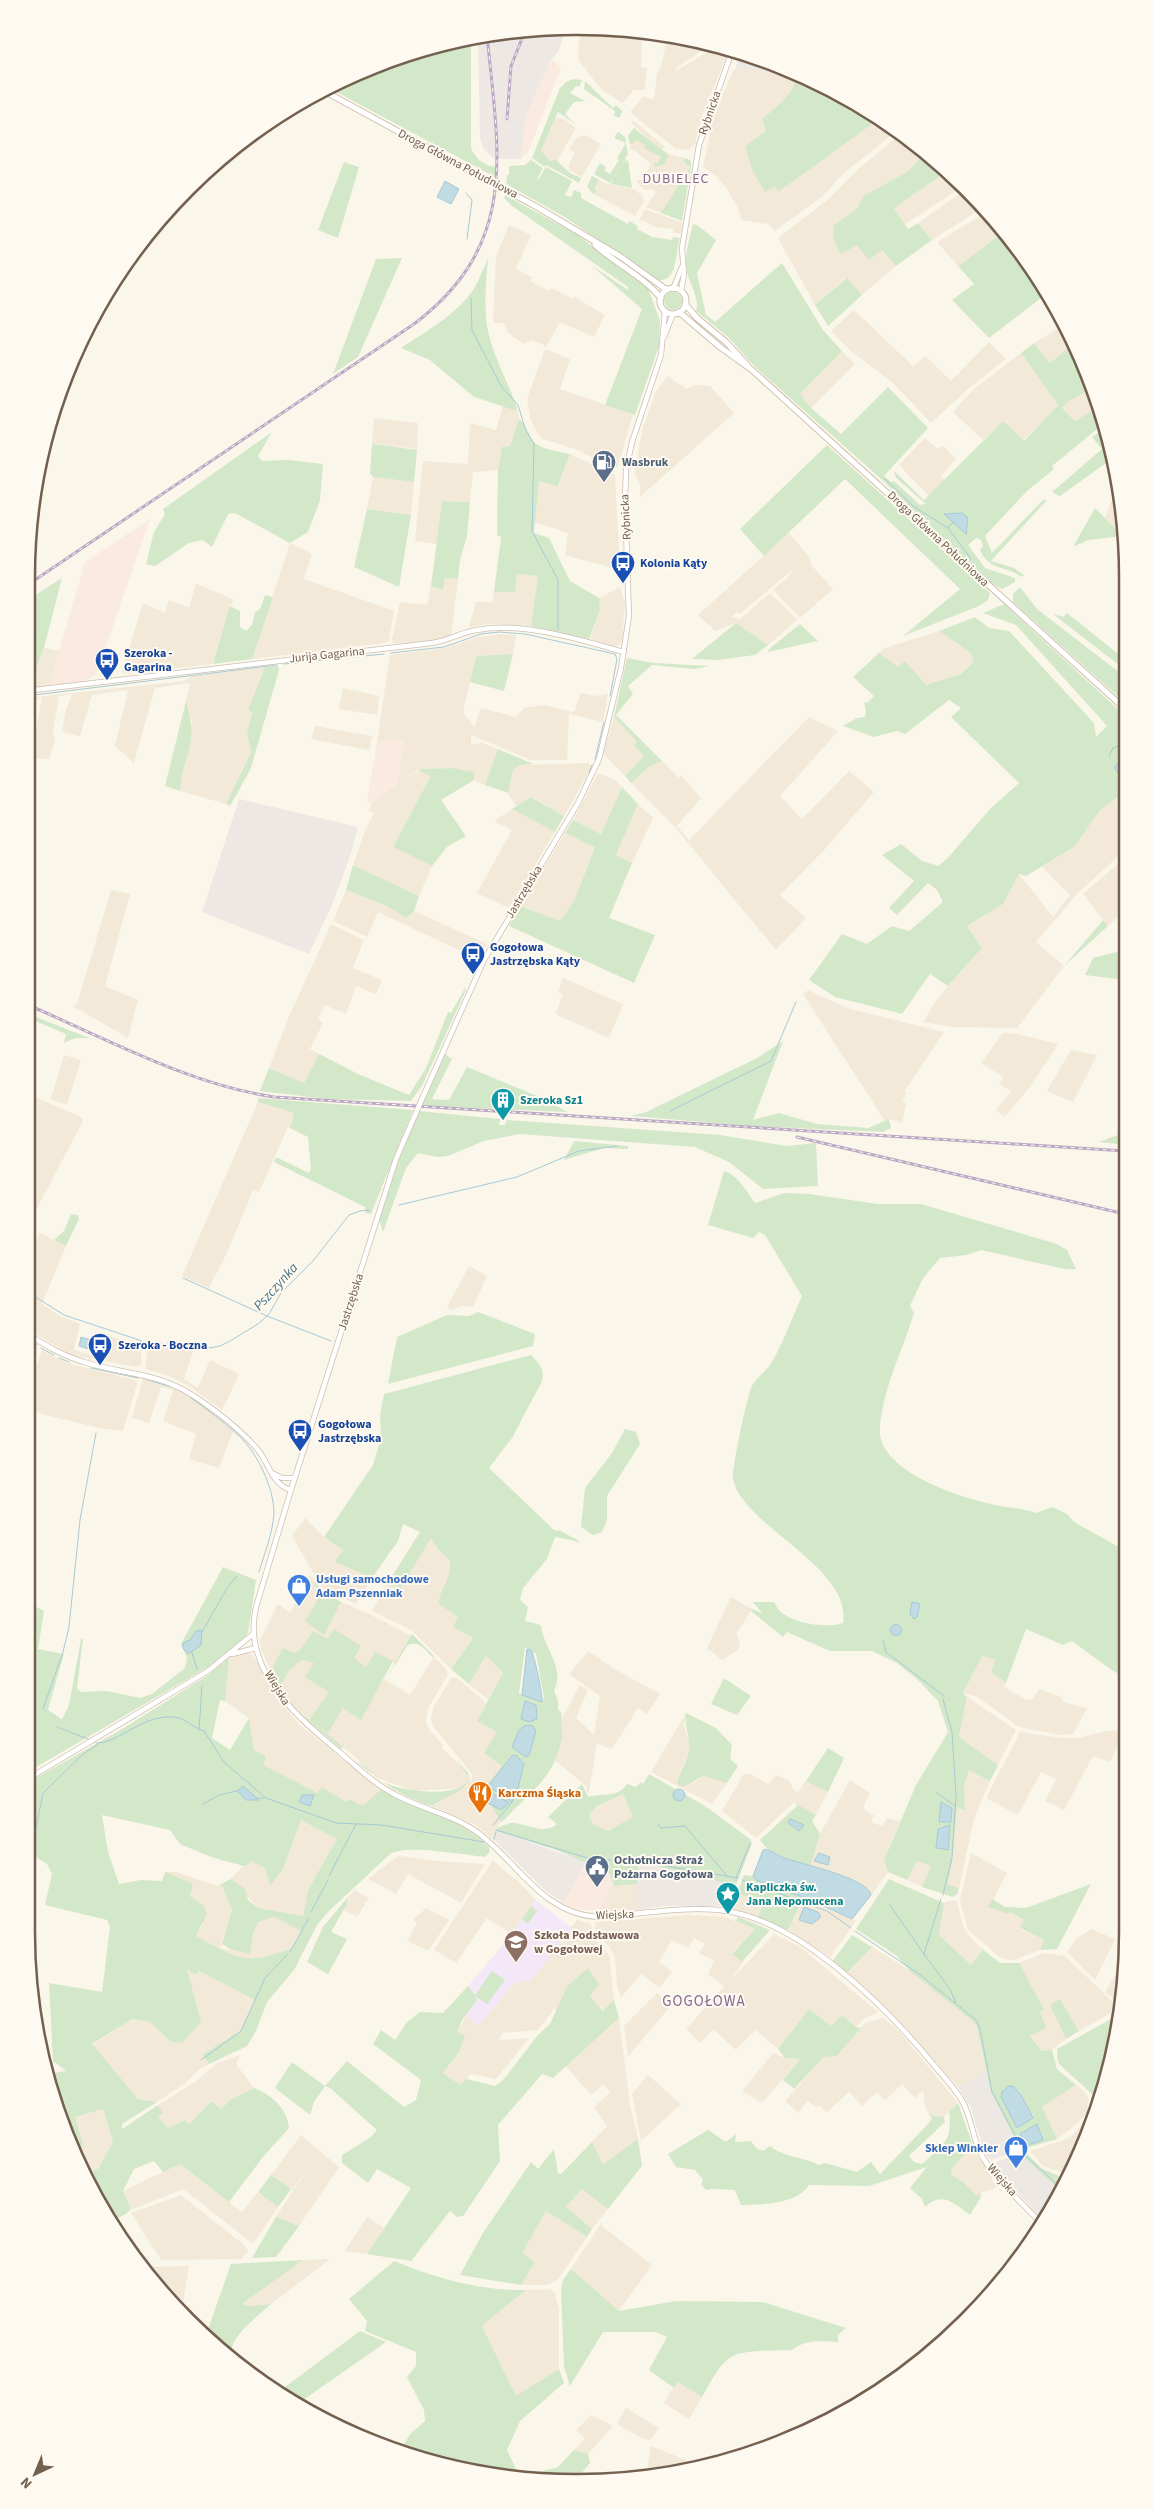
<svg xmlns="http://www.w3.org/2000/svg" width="1154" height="2509" font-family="'Source Sans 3',sans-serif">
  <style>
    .residential { fill: #f2e9d9 }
    .commercial { fill: #faeadf }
    .industrial { fill: #ede8e3 }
    .education { fill: #f3e7f8 }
    .green { fill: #d3e8c9; fill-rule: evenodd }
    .water { fill: #c0dbe4; stroke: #a7c9d5 }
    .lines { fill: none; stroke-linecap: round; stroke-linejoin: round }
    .stream { stroke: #a7c9d5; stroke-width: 1 }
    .tertiary-casing { stroke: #cdbfb1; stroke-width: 6 }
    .secondary-casing { stroke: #cfc0ae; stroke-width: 7 }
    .tertiary { stroke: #fff; stroke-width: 4.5 }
    .secondary { stroke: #fff; stroke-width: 5 }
    .rail-casing { stroke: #baa8c5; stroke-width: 3 }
    .rail { stroke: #fefaf1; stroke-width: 1; stroke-dasharray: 4; stroke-linecap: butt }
    .tertiary-bridge-casing { stroke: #cdbfb1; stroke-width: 6; stroke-linecap: butt }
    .tertiary-bridge { stroke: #fff; stroke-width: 4.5 }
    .labels { text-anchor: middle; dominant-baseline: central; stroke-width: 4; stroke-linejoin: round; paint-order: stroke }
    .street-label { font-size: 12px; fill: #74604f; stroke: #fefaf1 }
    .service-label { font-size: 12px; font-weight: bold; fill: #4e5e75; stroke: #fefaf1; text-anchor: start }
    .transit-label { font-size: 12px; font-weight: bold; fill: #164399; stroke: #fefaf1; text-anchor: start }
    .culture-label { font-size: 12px; font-weight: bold; fill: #0d838f; stroke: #fefaf1; text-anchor: start }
    .shop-label { font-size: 12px; font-weight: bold; fill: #366cbe; stroke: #fefaf1; text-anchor: start }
    .food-label { font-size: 12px; font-weight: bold; fill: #c56008; stroke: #fefaf1; text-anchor: start }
    .education-label { font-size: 12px; font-weight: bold; fill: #785e54; stroke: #fefaf1; text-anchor: start }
    .neighbourhood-label { font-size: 14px; letter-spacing: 1px; fill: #866790; stroke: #fefaf1 }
    .water-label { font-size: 14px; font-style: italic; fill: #4a7685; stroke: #fefaf1 }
    .quarter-label { font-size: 15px; letter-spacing: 1px; fill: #866790; stroke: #fefaf1 }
    .rim { fill: none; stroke: #74604f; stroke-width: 2.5 }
  </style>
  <rect width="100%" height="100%" fill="#fbf6ea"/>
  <!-- residential -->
  <path class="residential" d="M582,27L642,33L641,67L647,68L645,90H634L622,103L602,90L579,61L578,50Z
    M668,35L684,37L711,45L677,67L676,71L716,47L729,50L702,116L695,144L688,150L676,149L630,112L643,97L654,99L657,74L661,67Z
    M736,67L776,74L788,68L797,73L795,86L788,97L762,119L766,131L746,146L753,172L775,186L778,191L875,122H882L912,140L922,150L919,160L907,172L863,196L857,209L834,226L857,245L881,250L896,266L862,295L846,278L815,305L778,238L830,198L858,169L901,134H893L844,173L824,195L775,231L768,224L741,220L738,208L727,189L716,176L703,167L714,116L733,71Z
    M556,118L564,119L576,128L557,161H552L545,157L541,151Z
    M633,121H634L665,147L662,149L653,143L631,123Z
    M634,128L661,151L669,155L685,158L683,161L690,167L661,213L646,207L656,192L651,189L645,190L636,181L643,179L651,164L634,150H631L628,136Z
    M585,135L601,144L582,177L571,171L568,166L575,152L569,149L577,137Z
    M945,173L961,188L905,224L894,208Z
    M592,176L604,183L633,189L642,195L644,201L635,216L590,192L588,185Z
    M965,193L979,210L932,240L918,223L958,195Z
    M645,209L683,223L681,234L673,233V229L655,227L642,220L641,222L640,219Z
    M985,213L1004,232L958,266L937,242Z
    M509,225L531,235L516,269L532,277L530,281L549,291L552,288L573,299L574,297L605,315L594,337L560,322L545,349L570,359L560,389L633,414L618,466L615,468L575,449L543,439L537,433L530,418L527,399L545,349L544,345L532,340L524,344L508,333L504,323H493L496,257Z
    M854,310L913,366L926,356L951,381L989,342L1006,359L968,389L931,423L894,384L851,351L832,332L833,329Z
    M1062,326L1073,344L1050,363L1034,343Z
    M842,351L855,364L811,408L798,396Z
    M1021,353L1058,405L1023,441L1003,421L983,440L953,412L973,390Z
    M668,376L686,389L695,385L710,386L734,413L640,497V484L634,473L643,428L656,391Z
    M1092,388L1097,407L1075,421L1062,408L1069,401Z
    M503,406L514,409L517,407L519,419L510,446L502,447L498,470L473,472L470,502L442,501L437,544L415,541L423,461L468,464L470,423L496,430Z
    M374,418L418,423L417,449L372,444Z
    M925,438L938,449L943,446L956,459L941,476L945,480L929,496L899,465Z
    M570,454L615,475L620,570L565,555L568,533L535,522L539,480L559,486Z
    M373,477L414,482L411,515L367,509Z
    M1121,496L1123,505V536L1105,517L1111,502Z
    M789,533L808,555L811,565L833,589L800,618L773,590L787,578L795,567L740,614L736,612L731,617L740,619L770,593L797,620L768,645L736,623L715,631L698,615Z
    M290,543L312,554L304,579L394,611L389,640L384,643L252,659Z
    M517,574L538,576L531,626L489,624L469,627L476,601L492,603L494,592H515Z
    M445,577L458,579L451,636L438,640L393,644L392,639L400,602L427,605L431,586L443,590Z
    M196,584L233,599L213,664L135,673L126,674L122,672L143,603L165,613L169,600L189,608Z
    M620,587L625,603L622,641L619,645L612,646L590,639L600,610L599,598Z
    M939,631L970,652L974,662L961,674L926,686L905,662L898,667L879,653L885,648Z
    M501,634L516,635L513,654L476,656L463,712L474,727L481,708L516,717L524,708L544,705L574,712L581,693L597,696L608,694L603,722L569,714L567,760H531L471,735V743L479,745L480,742L498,749L485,785L474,780V772L452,768L419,769L407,777L419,771L432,776L393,847L432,866L419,896L353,865L364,833L374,813L369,811L371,803L397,784L404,741L377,742L390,655L446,648L478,637Z
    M44,648L59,651L49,686L26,688V671L35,670Z
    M265,667L249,709L252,711L247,732L251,753L247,765L226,804L180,791V782L191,739L192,721L186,701L190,683L155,688L134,763L115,746L128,690L92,695L80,736L62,732L66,710L72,694L59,696L53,732L55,741L49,759H31L42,698L29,702L26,723V698L184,681L192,676Z
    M343,688L379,696L377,715L339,709Z
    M614,717L637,742L644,756L625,776L603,754Z
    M809,717L838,731L780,796L802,819L849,771L874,792L827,847L780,895L806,918L776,950L674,826L631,783L650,766L662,761L679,778L681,775L701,798L677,826L689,840Z
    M315,726L372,736L369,750L311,739Z
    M589,763L591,766L590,770L564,816L533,797L516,806L508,793L513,770L520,765Z
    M598,773L615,780L622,787L601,834L573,820Z
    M1117,796L1124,804V851L1079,892L1036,942L1064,966L1017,1028L952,1027L923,1022L937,999L982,948L967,926L1003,904L1019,874L1053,917L1070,895L1042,867L1074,847L1100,810Z
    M638,804L653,818L632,863L616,855Z
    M512,809L555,832L509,908L477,893L512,830L494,821Z
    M565,833L595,846L574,901L560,921L520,906Z
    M1124,859V911L1108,926L1083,894Z
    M111,890L130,894L105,986L138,1000L128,1038L73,1006L77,1004Z
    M346,890L387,906L406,917L414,911L487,944L480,960L378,912L367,937L333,921Z
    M331,924L364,940L353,968L382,980L376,994L356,986L346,1014L325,1005L318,1019L323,1023L310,1049L319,1054L304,1083L269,1068L288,1019Z
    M563,978L623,1004L609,1038L555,1014L563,995L558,992Z
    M808,990L847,1008L944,1032L904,1092L907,1093L902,1102L906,1104L902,1123L889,1119L885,1121L803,994Z
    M1003,1033L1017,1034L1058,1044L1029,1088L1005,1117L996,1110L1011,1091L999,1084L1003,1077L981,1063Z
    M1071,1050L1097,1055L1073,1102L1047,1091Z
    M64,1055L81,1060L67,1105L51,1099Z
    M26,1093L83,1118L82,1123L26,1229Z
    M258,1102L294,1113L290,1128L288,1127L259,1192L253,1190L227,1253L209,1288L182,1276Z
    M40,1233L66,1246L42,1304L58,1315L80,1324L74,1350L98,1357L104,1334L141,1347V1364L137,1367L71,1355L26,1328V1260Z
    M469,1266L487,1276L473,1307L461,1306L450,1310L447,1307Z
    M26,1340L37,1348L26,1384Z
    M149,1344L194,1349L184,1379L198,1388L210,1360L237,1373L238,1377L222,1410L189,1386L169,1376L145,1369Z
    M42,1350L67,1363L135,1380L137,1384L123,1431L99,1428L46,1415L26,1407V1397Z
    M143,1379L178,1390L198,1402L233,1431L219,1468L189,1459L196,1434L163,1421L173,1390L161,1387L149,1423L132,1418Z
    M305,1518L324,1537L343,1550L336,1562L372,1578L356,1604L322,1588L292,1536Z
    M431,1537L437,1548L450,1562V1574L439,1604L458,1617L454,1627L473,1638L451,1669L411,1630L372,1611L387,1584L401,1588Z
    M310,1575L322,1593L324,1634L341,1602L367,1613L412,1636L396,1664L376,1654L366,1669L328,1642L295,1655L284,1650L271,1672L261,1649L260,1640L278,1604L290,1613Z
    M731,1597L752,1609L736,1634L740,1642L738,1650L722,1660L707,1648Z
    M588,1651L616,1670L660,1694L647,1714L638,1708L612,1749L597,1744L588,1797L586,1786L555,1760L559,1747L561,1720L580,1685L588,1690L576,1718L594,1735L600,1696L569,1674Z
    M247,1653L252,1655L263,1670L275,1696L300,1725L380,1790L364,1805L346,1802L322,1787L319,1793L262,1765L254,1750L249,1718L225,1701L229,1658Z
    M486,1656L503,1673L488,1700L469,1684Z
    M982,1656L997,1660L991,1672L1006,1683L1004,1687L1027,1700L1033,1699L1039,1689L1061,1697L1063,1702L1087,1708L1073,1734L1061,1735L1019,1727L976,1696L963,1693Z
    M434,1657L446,1669L448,1675L428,1708L426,1721L428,1728L443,1745L442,1748L468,1773L471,1783L472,1775L468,1769L433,1726L431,1719L434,1706L451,1678H457L486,1703L477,1721L497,1732L502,1766L484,1801L490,1804L501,1822L496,1828L499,1832L495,1841L474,1824L433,1806L461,1788L414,1791L377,1778L354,1756L298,1711L288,1701L280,1686L289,1667L303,1658L315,1663L342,1707L360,1719L384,1679L410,1695Z
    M967,1697L1016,1730L998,1765L959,1737Z
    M686,1713L684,1726L689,1742V1752L679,1774L695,1782L703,1776L727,1783L712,1804L651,1772Z
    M1126,1730L1110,1762L1093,1756L1064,1810L1045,1801L1056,1779L1041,1772L1018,1815L986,1798L1020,1732L1061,1738H1078L1106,1731Z
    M969,1770L990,1781L974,1819L959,1888L946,1884L952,1862L957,1807L964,1811V1785Z
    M744,1774H750L768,1784L776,1775L790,1781L793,1789L798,1792L806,1781L828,1792L816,1815L793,1803L756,1838L722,1811Z
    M850,1780L870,1793L864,1805L865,1811L874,1815L871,1822L882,1826L887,1818L900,1821L884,1860L888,1872L871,1895L869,1889L854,1881L810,1867L820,1834Z
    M623,1794L633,1817L608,1831L593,1824L589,1815L594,1809Z
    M301,1820L337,1839L308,1890L303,1916L287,1915L258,1908L231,1879L243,1866L249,1865L251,1861L265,1868L271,1885L283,1869Z
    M971,1853L1007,1873L989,1907L1008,1914L1010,1912L1024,1920L1020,1929L1044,1940L1040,1950L1015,1960L1002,1959L968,1930L960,1901Z
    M398,1856L438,1861L485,1864L461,1903L408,1874L396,1894L368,1879Z
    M493,1860L514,1879H516L536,1900L511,1934L487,1918L456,1963L434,1950Z
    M917,1861L931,1866L922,1887L907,1880Z
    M165,1872H176L217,1886L221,1884L232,1909L220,1948L245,1953L258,1922L274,1917L301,1931L292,1948L266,1958L244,1960L196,1936L203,1924L196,1901Z
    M613,1884L625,1886V1884H637V1910L595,1912Z
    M355,1890L369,1898L357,1917L342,1909L347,1904L348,1897Z
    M737,1893L763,1903L758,1918L731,1909Z
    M803,1898L856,1921L830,1957L788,1930Z
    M948,1901H957L963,1926L971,1938L981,1948L982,1951L972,1966L939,1935L941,1914L944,1903Z
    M426,1908L449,1920L428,1951L407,1941L417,1923L413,1920Z
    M690,1915L725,1917L755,1929L732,1953L743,1963L729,1982L774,1934L800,1947L878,2012L864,2019L856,2027L832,2026L809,2009L778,2049L755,2030L736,2050L713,2029L700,2043L686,2029L724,1987L708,1974L714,1961L699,1953L705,1944L694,1938L688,1948L672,1940L659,1962L672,1972L659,1988L641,1974L621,1997L617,1986L615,1957L609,1946L596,1935L595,1922Z
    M577,1920L591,1924L593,1936L609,1955L614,2000L604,2011L590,1996L599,1984L588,1968L567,1986L557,2011L554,2009L538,2030L502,2033L499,2040L529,2038L496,2079L471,2074L460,2086L443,2073L459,2054L458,2033L466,2015L478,2026L513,1985L522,1980L531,1981Z
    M1091,1929L1115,1939L1095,1980L1067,1952L1076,1939Z
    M872,1947L917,1975L976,2024L986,2071L958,2087L903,2025L846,1974Z
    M1044,1953L1065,1956L1119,2008L1079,2031L1060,1999L1051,2005L1066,2039L1052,2050L1042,2051L1030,2035L1040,2012L1044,2009L1019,1963Z
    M187,1969L197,1975L199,1971L255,2000L240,2031L202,2055L209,2064L200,2069L184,2084L157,2102L138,2099L92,2045L132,2019L150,2022L171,2042L188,1978Z
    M1118,1971L1124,1975L1121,2004L1105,1992Z
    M657,1993L672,2004L628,2057L624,2026Z
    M619,2018L630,2104L638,2139L603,2164L592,2142L607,2126L594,2107L610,2093L604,2084L591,2095L566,2066Z
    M883,2018L900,2032L958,2103L944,2117L929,2115L924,2103L923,2090L915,2098L902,2084L885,2101L877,2092L862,2106L849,2092L827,2112L819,2105L816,2108L808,2101L798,2113L785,2101L824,2057L837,2056L866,2022Z
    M773,2053L785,2058L800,2059L762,2103L742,2091Z
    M240,2055L236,2064L254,2088L230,2100L221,2109L210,2101L189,2126L184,2120L168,2128L158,2117L163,2113L158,2105L195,2082L216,2064Z
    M648,2075L681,2104L641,2141L632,2094Z
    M1076,2085L1083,2090L1089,2100L1087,2112L1078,2123L1057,2139L1042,2107Z
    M1099,2099L1086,2142L1070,2175L1043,2166L1030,2151L1069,2138L1087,2120L1093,2103Z
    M103,2109L113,2142L98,2169L85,2174L78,2160L81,2156L75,2117Z
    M301,2135L339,2167L299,2226L276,2217L308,2168L292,2190L271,2175Z
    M965,2154H976L993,2176L991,2179L997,2187L992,2190L981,2192L977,2196L951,2175L952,2168Z
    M180,2164L242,2212L258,2192L278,2207L253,2244L183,2189L131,2210L123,2191Z
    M582,2189L608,2209L592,2229L566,2207Z
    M181,2195L244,2245L248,2251L241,2259L161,2260L131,2213Z
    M546,2211L587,2237L558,2279L548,2285H521L535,2262L521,2253Z
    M115,2215L120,2235L107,2217Z
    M367,2217L384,2228L367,2254L345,2251Z
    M602,2222V2226L652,2265L619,2311L571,2269Z
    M330,2259L271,2304L250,2306L242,2304L303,2260Z
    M189,2266L183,2304L170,2301L142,2267Z
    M549,2289L555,2293L559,2310V2369L516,2397L482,2326L526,2290Z
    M983,2293L988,2298L970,2315L963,2312Z
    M677,2381L702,2397L689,2419L664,2403Z
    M626,2408L659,2428L650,2440L641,2438L617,2424Z
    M591,2415L613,2426L588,2454L574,2450L585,2439L576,2430Z
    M651,2446L693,2463V2468L678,2464V2471L646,2478Z"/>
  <!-- commercial -->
  <path class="commercial" d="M553,60L561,68L528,152L521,159L525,118L537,88L550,61Z
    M150,519L96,675L82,682L49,686L85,562Z
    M404,741L397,784L371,803L367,802L377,742Z
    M586,1862L610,1873L613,1884L598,1911L575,1909L561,1903Z"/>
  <!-- industrial -->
  <path class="industrial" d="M567,27L558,52L550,61L525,118L521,159H494L483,148L480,138L478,36Z
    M740,54L787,68H788L776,74L736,67Z
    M239,799L358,827L351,853L332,905L309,954L202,912Z
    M499,1832L586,1862L563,1903L546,1891L495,1841Z
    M637,1862L708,1878L731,1886L728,1906H664L637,1910Z
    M986,2071L993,2097L1020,2150L991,2160L985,2154L971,2108L958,2087Z
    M1017,2155L1022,2156L1062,2192L1044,2221L994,2167L997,2161Z"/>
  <!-- education -->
  <path class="education" d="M536,1900L572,1928L531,1981L522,1980L513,1985L478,2026L466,2015L477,2000L468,1986L503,1945Z"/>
  <!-- green -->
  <path class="green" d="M471,37V148C475,158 484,166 496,167L495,177L329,88L366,68Z
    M797,73L882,122H875L778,192L775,186L765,192L753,172L745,146L766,131L762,119C778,105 795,95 797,73Z
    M573,79L582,80L579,87L576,86L570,93L585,101L574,102L565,114L576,125L558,112L541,151L550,161L556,160L570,173L581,178L579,183L546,165L545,167L532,158L560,88L566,82Z
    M585,81L613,108L616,105L622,111L620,118L614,116L615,111L584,89Z
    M634,128L669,155L663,165L654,167L655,162L657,164L661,157L644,148L645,145L636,140L632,144L630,143L628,136Z
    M618,132L625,137L628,155L625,158L626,161C616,167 616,174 610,183L594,174L600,163L606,167L604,170L610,174L619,160L617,158L626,143L614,138Z
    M922,150L945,173L894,208L908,229L918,223L932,240L896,266L882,250L869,260L857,245L840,254L833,237L834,225L857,209L863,196L907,172L919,160Z
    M685,158L691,161V167L682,221L661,213L690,167L683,161Z
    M531,160L543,168L537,179L538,180L546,167L572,181L565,195L571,197L574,190L581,193V198L628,224L629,221L638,226L637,229L652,237L672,240L673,237L680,238C675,251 678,283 658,280L563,216L506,184L507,175H509V166L525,165Z
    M628,160L632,188L611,184L614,175L621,165Z
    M344,162L359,167L338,238L318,230Z
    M592,176L599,180L594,188L597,190L594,194L587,187Z
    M505,195L578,235L619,268L647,285L660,321L659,346L635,415L605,405L642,309L591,265L628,290V287L512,206L504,198Z
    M693,224L697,225L716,240L697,273L706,315L715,322L782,263L823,330L842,351L800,394L811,408L841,434L888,387L928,428L884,476L891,482L894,481L920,505L926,504L896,478L894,471L924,500L1003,421L1024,441L1058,405L1021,353L1034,343L1050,363L1073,344L1086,366L1092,388L1069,401L1062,408L1075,421L1097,407L1102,425L1052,466L1054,469L1027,491L985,536L992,553L1043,500H1047L991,561L1014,568L1024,575L1022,577C1005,565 989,571 980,550L983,546L981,540L976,538L968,545L985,568L1015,578V582L1002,589L990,583L881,479L753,365L728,337L696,311C700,298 690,285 687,272C684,256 689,240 693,224ZM962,513L966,534L945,514Z
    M1004,232L1014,242L1045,295L989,338L952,300L974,284L958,266Z
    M402,258L358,357L333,374L376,259Z
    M488,259C486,281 484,304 487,326C492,354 507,380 517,407L514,410L474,397L430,360L401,348C426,331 455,316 473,290C479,281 483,269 488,259Z
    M847,278L862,295L828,326L815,305Z
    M664 301a9 9 0 1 1 18 0a9 9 0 1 1-18 0Z
    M519,419C526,423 527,433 531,439C540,450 557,451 570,454L558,486L539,481L534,533L549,538L570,581L599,598L600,610L589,639L531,626L538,576L517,574L515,592H494L501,537L497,535L498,470L502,447L510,446Z
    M1103,429L1116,477L1106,463L1060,496L1052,492L1102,449L1092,437Z
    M272,432L258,456L262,461L288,460L323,464L320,500L308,532L290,543L235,513L228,514L212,547L203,540L189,543L155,566L146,564L154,532L165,514L163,509Z
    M372,444L417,450L414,482L373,477L370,473Z
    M827,445L990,593L988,600L979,606L903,636L960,589L845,479L764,556L740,529Z
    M442,501L470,502L467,536L460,560L458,579L445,578L443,590L431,586Z
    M1095,508L1123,536L1088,540L1073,547Z
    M367,509L411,515L399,587L354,567Z
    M62,578L44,648L35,670L26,671V601Z
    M1020,587L1037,609L1124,676V702L1013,602V594Z
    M265,595L273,597L252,659L213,664L230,606L240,611V627L246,631L252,625L255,612L260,609Z
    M1004,604L1124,715V804L1117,797L1100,810L1074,847L1026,876L1019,874L1003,904L967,926L982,948L948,986L930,974L902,1014L835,997L809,980L842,934L867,944L892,926L909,931L943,902L937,890L928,883L897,915L889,908L914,881L882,855L901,844L922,861L938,866L947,859L990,809L1019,783L951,717L961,708L949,700L905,734L897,731L874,737L843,726L857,718L865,717L866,710L864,702L867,703L874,696L853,677L879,653L898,667L905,661L926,685L961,674L974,662L970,652L939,631L975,617L989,628L1009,631L1094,723L1096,737L1107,726L1016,625L983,613Z
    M1067,613L1117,653L1123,649L1124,669L1053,614L1063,617Z
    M736,623L768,645L755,655L718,660L692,659Z
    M800,624L818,641L768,652V650Z
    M513,654L504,691L470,682L476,656Z
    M627,658L654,663L710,666L694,669L652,665L628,686L633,694L616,715L662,761L650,766L631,783L625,776L644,756L634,746L637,742L614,717Z
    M278,666L279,670L251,768L230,806L226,804L251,753L247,732L252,712L248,710L265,667Z
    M186,701C190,714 193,726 191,740C188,757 180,773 180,791L165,786Z
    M498,749L533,764L520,765L513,770L508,793L485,785Z
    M452,768L474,772V780L441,800L466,836L447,847L432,866L393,847L431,776L419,771L420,769Z
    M622,787L638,804L616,855L632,863L609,918L655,935L634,983L509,926L520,906L560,921L574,901L595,847L565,833L573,820L601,834Z
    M531,797L564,816L555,832L512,809Z
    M353,865L419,896L414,911L406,918L387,906L346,890Z
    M1103,920L1108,926L1064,966Z
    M1124,950L1125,980L1085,975L1093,958Z
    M465,988L466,990L422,1086L411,1101L327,1099L260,1091L269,1068L304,1083L319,1054L358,1074L409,1095L426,1068L448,1012L451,1013Z
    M26,1013L89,1038H75L64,1043L66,1034L26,1017Z
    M783,1041L753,1120L779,1113L817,1124L868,1128L889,1119L891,1128L883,1132L751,1126L631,1116L646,1112L757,1058Z
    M445,1054L452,1059L432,1099L449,1100L467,1067L535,1095L568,1112L422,1106Z
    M258,1098L413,1110L371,1214L366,1213L365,1207L274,1162L276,1157L309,1173L311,1169L308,1137L290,1128L294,1113L258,1102Z
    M419,1111L500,1119L499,1125H505L507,1120L720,1135L786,1146L816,1143L818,1186L763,1189L729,1162L695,1147L520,1134L484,1141L448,1156L437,1157L418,1153L406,1168L383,1232L379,1220L399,1160Z
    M1125,1129V1145L1099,1142L1123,1133Z
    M574,1141L628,1146V1149L604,1148L564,1160Z
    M724,1171C738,1175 747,1192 755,1203L784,1193L809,1194L878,1204H921L1057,1244L1067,1250L1076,1269H1065L981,1250L967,1255L940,1258L923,1278L910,1306L914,1313C904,1346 888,1378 882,1411C880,1422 878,1435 883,1445C898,1477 962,1498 995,1505C1009,1508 1022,1508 1036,1513L1052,1507L1067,1514L1074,1522L1126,1551L1127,1678L1113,1671L1072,1641L1063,1645L1026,1629L1006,1683L991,1672L996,1660L982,1656L963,1693L967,1697L959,1737L998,1765L990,1781L969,1770L964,1785L965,1811L957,1807L952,1862L947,1884L959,1888L957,1894L953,1897L922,1887L931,1866L917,1861L907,1880L888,1872L884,1860L916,1785L948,1732L938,1701L919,1681L897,1663L872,1651H830L787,1632L783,1637L751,1611L752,1609L762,1613L753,1602H774C776,1605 778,1610 781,1612C793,1623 827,1629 843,1623C853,1567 739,1524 733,1478C732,1468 747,1398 751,1388C755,1378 767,1371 772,1362C784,1341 792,1318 802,1296L765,1235L759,1232L753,1238L708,1225ZM941,1802L952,1808V1821L940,1810ZM950,1825V1836L941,1850L936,1848L938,1829Z
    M71,1214L78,1215L79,1219L66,1246L54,1240L64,1231Z
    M478,1312L535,1334L533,1346L388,1384L397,1337L447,1315L469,1316Z
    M531,1355C540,1364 546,1371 541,1383L512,1438L489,1468L554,1530L561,1531L581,1542L555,1537L547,1559L523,1588L520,1600L528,1607L525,1621L541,1625C543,1648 566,1667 554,1691L558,1701V1709L562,1714C560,1722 563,1729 562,1737C556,1770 542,1782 520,1804C512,1810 509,1817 501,1822L490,1804L483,1800V1790L502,1766L484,1753L497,1732L477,1721L503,1673L486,1656L469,1684L451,1669L473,1638L453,1627L458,1617L439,1604C439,1588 451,1582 450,1561L437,1548L431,1538L401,1588L387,1584L420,1532L403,1524L398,1541L372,1578L335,1562L343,1550L324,1537L373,1465L381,1438L380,1415L384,1394ZM525,1647L536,1654L544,1698L542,1702L519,1693Z
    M625,1429L636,1432L640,1444L607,1496V1520L602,1532L593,1535L581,1527L585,1488L612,1453Z
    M223,1567L256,1580L248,1633L243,1639L208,1667L26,1773V1601L44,1611L38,1649L64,1654L48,1710L62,1719L69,1705L81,1639H83L77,1688L81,1692L107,1691L140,1698L152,1694L185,1668L187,1658L181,1644Z
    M315,1582L324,1592L350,1607L341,1602L324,1635L305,1621L322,1593L314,1585Z
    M334,1629L361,1646L354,1658L366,1667L375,1652L393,1661L361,1720L343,1708L328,1733L313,1722L343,1747L341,1749L296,1711L313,1722L310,1719L329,1692L305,1677L314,1663L302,1660L290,1669L279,1688L271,1670L283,1648L295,1653L302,1648L313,1631L328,1639Z
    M412,1634L434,1656L433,1658C426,1650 417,1639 407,1646L385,1680Z
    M229,1658L225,1701L220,1700L212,1738L230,1750L249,1718L254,1750L266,1756L263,1765L318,1793L322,1787L346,1802L350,1799L357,1804L364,1805L380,1790C417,1809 462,1817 490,1848L489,1853L485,1857C463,1855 407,1844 390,1854L329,1911L317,1925L294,1970L267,2002L256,2031L247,2046L209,2064L202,2055L240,2031L255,2000L199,1971L196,1975L187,1969L201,2022L182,2043L171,2042L150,2022L132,2019L92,2044L138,2099L157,2102L122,2124V2129L158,2105L163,2113L158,2117L168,2128L185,2120L189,2125L211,2101L221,2109L230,2100L254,2088C272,2095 287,2108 289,2128L263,2157L229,2202L180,2164L163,2172L154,2161L134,2169L123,2191L131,2209L126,2214L116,2219L115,2215L107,2217L85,2174L98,2169L113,2142L103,2109L75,2117L83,2144L78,2160L56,2109L46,2074L66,2071L53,2061L49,1983L102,1992L110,1927L107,1920L45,1905L52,1874L47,1864L26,1851V1784L122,1729L207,1676ZM102,1815L170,1830L180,1844L211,1857L243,1866L249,1865L251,1861L265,1868L270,1886L283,1869L301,1820L337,1839L308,1890L303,1916L258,1908L248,1900L245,1889L231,1879L221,1884L232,1909L222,1944L232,1950L250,1954L253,1934L258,1922L274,1917L301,1931L292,1948C243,1967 240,1958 196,1936L207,1914L204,1906L190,1896L193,1884L165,1872L162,1881L141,1880L119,1884L108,1852Z
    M724,1678L751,1696L737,1715L711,1704Z
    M686,1713L716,1728L732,1745L730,1759L738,1766L727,1783L703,1776L683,1787L677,1784C679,1772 688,1761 689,1749C690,1736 684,1727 686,1713Z
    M828,1748L844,1758L828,1792L806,1781Z
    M457,1760L468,1773C473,1791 443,1796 433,1806C404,1799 380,1781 357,1762C366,1764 374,1778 385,1783C403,1791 461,1800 469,1778Z
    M649,1774L705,1806L750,1839L752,1843L728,1906L731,1886L708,1878L638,1862L637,1884L614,1886L610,1874L559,1851L499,1832L496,1828C502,1826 509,1822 515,1823C530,1825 543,1835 557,1824L548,1817L582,1784L588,1797C603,1793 618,1798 627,1784L636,1787L641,1782L643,1784ZM623,1794L633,1817L608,1831L593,1824L589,1815L596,1807Z
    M798,1805L816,1815L812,1821L820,1834L810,1867C791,1860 771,1857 760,1840Z
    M744,1875L753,1876L756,1880L803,1898L788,1930L758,1918L763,1903L737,1893Z
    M889,1879L944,1903L939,1935L971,1965L982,1951L981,1948L1000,1963H1019L1044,2009L1040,2012L1046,2028L1030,2036L1042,2051L1052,2050L1057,2069L1076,2085L1042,2107L1057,2139L1020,2150L991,2092L976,2024L909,1970L897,1956L856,1929ZM1009,2086L1021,2095L1033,2118L1017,2128L1002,2092Z
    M1091,1884L1057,1949L1040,1950L1044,1940L1020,1928L1024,1920L1010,1912L1008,1914L988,1907L992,1899L1005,1907L1026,1908Z
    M348,1897L347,1904L331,1932L347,1939L328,1974L307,1962L323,1927Z
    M531,1906L537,1911L528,1924L522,1919Z
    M738,1917L770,1930L742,1962L732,1954L755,1929L736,1921Z
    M852,1935L872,1947L846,1974L832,1962Z
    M588,1968L599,1984L590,1996L603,2011L614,2000L619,2018L553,2078L542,2074L498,2125L500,2161L463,2216L457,2217L450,2211L411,2261L367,2254L411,2188L377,2169L368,2183L342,2163V2155L371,2137L377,2130L330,2088L325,2086L314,2102L310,2115L275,2088L292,2062L325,2086L347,2061L404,2107L416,2100L421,2080L373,2044L381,2030L395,2040L407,2022L420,2012L443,2013L468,1986L475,1995L492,1971L505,1980L487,2004L475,1996L477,2000L462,2020L458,2032L465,2036L458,2054L443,2073L460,2085L466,2079L495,2086L504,2079L538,2035L550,2024L567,1986Z
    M1060,1999L1079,2031L1066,2039L1050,2005Z
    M809,2009L832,2026L842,2015L856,2027L861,2028L837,2056L824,2057L794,2089L783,2080L800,2059L785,2058L778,2049Z
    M1120,2014L1117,2039L1099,2099L1093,2103V2095L1059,2064L1057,2059V2049Z
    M958,2103L976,2154H965L952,2168L951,2175L963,2182L977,2196L981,2192L980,2199L970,2215C954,2203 942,2191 925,2207L922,2199L910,2188L927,2167L869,2186L809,2185C796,2205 762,2204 741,2205L735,2190L714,2189L706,2190L701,2184L703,2180L695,2170L676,2167L668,2154L708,2130L726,2142L736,2134L735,2142L751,2141L756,2148L763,2151L770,2146C783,2157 803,2157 819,2165L825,2163L857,2172L871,2162L880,2174L929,2123L932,2118L929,2115L944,2117L945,2122L909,2156L914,2162L922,2164C942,2145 953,2142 949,2112Z
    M638,2139L642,2166L608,2209L582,2189L566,2207L592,2229L587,2237L546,2211L522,2253L535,2262L521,2285L460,2275L483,2233L531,2162L538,2169L554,2149L558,2173L561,2174L592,2142L603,2164Z
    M1028,2155L1041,2168L1068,2180L1062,2192L1022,2156Z
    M271,2175L291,2189L278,2207L258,2192Z
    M276,2217L299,2226L276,2257L252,2258Z
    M303,2260L242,2304L250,2306L271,2304C255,2319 230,2335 230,2358L205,2334L207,2332L231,2264Z
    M394,2261C436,2278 480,2291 526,2290L482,2326L516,2396L559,2369L564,2383L520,2421L507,2450L520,2477C473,2473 426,2465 383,2446L385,2444L397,2449L404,2445L410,2434L425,2421L424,2410L407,2377L416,2366V2352L365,2331L367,2321L349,2299Z
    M571,2269L619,2311L676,2301L763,2302L846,2328L838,2335V2342C823,2341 804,2339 792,2350C777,2351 746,2349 733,2356C719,2363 710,2384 702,2397L678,2382L674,2388L649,2370L667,2337L656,2332H603L570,2386L564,2367L561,2290L563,2280Z
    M360,2331L386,2342L296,2405L277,2393Z
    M574,2450L588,2454L590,2463L574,2482L521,2477L558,2467Z"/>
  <!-- water -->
  <path class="water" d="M445,181L459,189L451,204L437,197Z
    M962,513L968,518L966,534L944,514Z
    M1124,759V781L1114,767Z
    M81,1337L94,1341L92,1350L79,1346Z
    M912,1602L920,1604L917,1617L914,1619L910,1614Z
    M890.5 1630a5.5 5.5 0 1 1 11 0a5.5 5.5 0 1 1-11 0Z
    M202,1630L201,1645L188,1654L183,1648V1643L190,1640L196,1631Z
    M527,1649L531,1650C535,1657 543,1696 542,1702L522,1695Z
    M525,1701L536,1705L537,1719L529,1722L521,1719Z
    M526,1725L533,1726L536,1732L529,1755L526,1757L512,1747L519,1730Z
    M516,1755L524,1764L516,1796L512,1802L488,1786L512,1756Z
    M243,1786L258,1799L259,1800H246L237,1791Z
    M673 1795a6 6 0 1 1 12 0a6 6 0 1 1-12 0Z
    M487,1791L508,1802L509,1803L501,1810L484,1801Z
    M302,1795H314L310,1806L299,1802Z
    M941,1802L952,1808L951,1822H939Z
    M790,1819L804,1825L799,1831L788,1823Z
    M950,1825L948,1850L936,1848L938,1829Z
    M766,1849C773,1852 780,1857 787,1859C803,1864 869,1879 871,1895L852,1919L815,1902L756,1880L753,1876L763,1850Z
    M819,1853L830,1857L828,1865L814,1861Z
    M804,1907L818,1912L821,1917L812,1924L799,1920Z
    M1009,2086H1013L1021,2095L1033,2118L1017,2128L1001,2097L1002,2092Z
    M1037,2124L1043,2140L1025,2146L1020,2134Z"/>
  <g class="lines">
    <!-- stream -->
    <path class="stream" d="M466,193L472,200L467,239
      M471,298L472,330L501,386L518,405L525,428L534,444L532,531L558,580V630
      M885,479L913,506L948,528
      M953,522L948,528L971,559
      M391,653L444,647L481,634L499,632L525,634L615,654L617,659L610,696
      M284,664L384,654
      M26,696L277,665
      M1109,756L1113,748L1124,744
      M595,759L604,722
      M589,773L592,765
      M670,1111L771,1061L796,1002
      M399,1205L517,1177L579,1151L617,1146
      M183,1278L267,1316L331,1341
      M26,1291L64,1315L142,1341
      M26,1337L37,1345
      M149,1342L210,1348L220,1346L230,1341L258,1324L269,1314L281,1293L313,1261L349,1215L360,1211L370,1210
      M41,1348L54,1355
      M59,1358L69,1362
      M91,1368L138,1378
      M145,1379L171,1387
      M190,1397C206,1409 223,1421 238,1435C257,1452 274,1488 274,1513C273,1533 264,1554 259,1572
      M202,1632L227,1588L237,1576
      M883,1640L886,1652L944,1696
      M192,1653L197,1669
      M43,1709L63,1652L69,1627L80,1520L96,1433
      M57,1727L88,1739
      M199,1730L202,1686
      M96,1743C118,1744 141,1715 173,1717C187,1718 192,1728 204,1731L224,1762L266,1798L336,1823L381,1825L484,1842
      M936,1792L955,1806
      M258,1798H264
      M203,1804L219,1795L237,1791
      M658,1824L661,1828L685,1826L727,1876
      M493,1825L512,1802
      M496,1830L594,1860H630L738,1878
      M494,1839L496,1832
      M26,1844L33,1843L43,1793L82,1755L98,1744
      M329,1876L356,1824
      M736,1878L750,1844
      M742,1880L827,1911L851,1928
      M943,1895L952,1858L956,1795L952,1732L943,1699
      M941,1899L924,1954L950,1989L956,2003
      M889,1904L924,1954
      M311,1912L328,1880
      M855,1931L919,1974L976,2020L980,2029L992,2092L1022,2148
      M290,1952L309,1918
      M201,2060L241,2031L265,1978L287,1955
      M1025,2155L1063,2190
      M964,2310L1017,2259"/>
    <defs>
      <path id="tertiary" d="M673,289L682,267
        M681,291L684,274L682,248L699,145L732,51
        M664,337L673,314
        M26,691L432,643C448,641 461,632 477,630C521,621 581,640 624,652
        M422,1099L484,960L578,803L599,759L621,668L629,616L625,501L626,470L632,442L661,355L665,311
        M415,1115L396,1159L291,1490L256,1607C241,1671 299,1719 343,1755C359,1769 375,1784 394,1794C421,1809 452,1814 477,1832C517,1861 542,1914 598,1917C639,1915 685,1905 726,1911C801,1922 886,2007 933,2064C942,2075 953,2086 961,2099C972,2116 972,2138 982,2156C997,2181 1022,2203 1042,2224
        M26,1333C45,1345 63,1356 84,1362C129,1376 158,1371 200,1400C220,1414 242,1431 258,1450C269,1463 272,1485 291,1490
        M274,1474L282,1478H294
        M232,1654L256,1648
        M26,1780L208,1671L253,1634"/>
      <path id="secondary" d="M324,91L537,207L621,257L667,290
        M595,245C616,264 643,276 661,298
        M660 301a13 13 0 1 1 26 0a13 13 0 1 1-26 0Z
        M685,304L697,318L726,342L748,366
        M679,312L720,347L752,370L1124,708"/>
    </defs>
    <!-- tertiary casing -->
    <use href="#tertiary" class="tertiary-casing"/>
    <!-- secondary casing -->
    <use href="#secondary" class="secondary-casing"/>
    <!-- tertiary -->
    <use href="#tertiary" class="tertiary"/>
    <!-- secondary -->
    <use href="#secondary" class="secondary"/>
    <defs>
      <path id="rail" d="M507,119L511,66L525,31
        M26,586L414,324C521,243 498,151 487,35
        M26,1004C105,1038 188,1084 274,1097L1125,1151
        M797,1137L1125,1214"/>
    </defs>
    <!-- rail casing -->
    <use href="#rail" class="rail-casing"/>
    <!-- rail -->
    <use href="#rail" class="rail"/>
    <defs>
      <path id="tertiary-bridge" d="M415,1115L422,1099"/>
    </defs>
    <!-- tertiary-bridge casing -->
    <use href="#tertiary-bridge" class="tertiary-bridge-casing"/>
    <!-- tertiary-bridge -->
    <use href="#tertiary-bridge" class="tertiary-bridge"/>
  </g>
  <!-- icons -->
  <defs>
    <symbol id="fuel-pin" viewBox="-11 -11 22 30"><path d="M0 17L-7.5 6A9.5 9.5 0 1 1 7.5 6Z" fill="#5c6f8a" stroke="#fefaf1"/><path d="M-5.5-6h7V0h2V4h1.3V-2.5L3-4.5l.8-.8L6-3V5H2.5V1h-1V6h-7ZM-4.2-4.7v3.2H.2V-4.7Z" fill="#fff"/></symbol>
    <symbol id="bus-pin" viewBox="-11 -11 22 30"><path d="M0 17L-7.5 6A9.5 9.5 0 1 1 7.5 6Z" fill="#1a4fb4" stroke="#fefaf1"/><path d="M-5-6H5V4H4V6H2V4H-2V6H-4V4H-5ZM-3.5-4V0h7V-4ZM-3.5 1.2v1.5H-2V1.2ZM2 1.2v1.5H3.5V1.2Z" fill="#fff"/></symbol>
    <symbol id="building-pin" viewBox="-11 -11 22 30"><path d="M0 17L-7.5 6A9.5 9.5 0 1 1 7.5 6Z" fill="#0f9aa8" stroke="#fefaf1"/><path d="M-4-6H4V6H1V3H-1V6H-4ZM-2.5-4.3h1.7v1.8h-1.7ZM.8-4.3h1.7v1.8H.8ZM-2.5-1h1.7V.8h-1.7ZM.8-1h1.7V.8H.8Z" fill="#fff"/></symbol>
    <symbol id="shop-pin" viewBox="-11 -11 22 30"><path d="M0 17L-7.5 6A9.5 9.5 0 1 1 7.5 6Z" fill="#3f7fe0" stroke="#fefaf1"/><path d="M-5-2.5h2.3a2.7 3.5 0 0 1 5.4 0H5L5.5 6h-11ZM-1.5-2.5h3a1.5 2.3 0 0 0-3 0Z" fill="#fff"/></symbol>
    <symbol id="restaurant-pin" viewBox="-11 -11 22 30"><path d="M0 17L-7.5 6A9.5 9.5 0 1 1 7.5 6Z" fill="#e8710a" stroke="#fefaf1"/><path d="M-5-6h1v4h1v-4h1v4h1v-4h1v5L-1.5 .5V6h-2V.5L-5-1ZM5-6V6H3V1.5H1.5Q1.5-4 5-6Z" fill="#fff"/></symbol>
    <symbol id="civic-pin" viewBox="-11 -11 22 30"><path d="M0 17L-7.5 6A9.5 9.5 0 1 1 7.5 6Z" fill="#5c6f8a" stroke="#fefaf1"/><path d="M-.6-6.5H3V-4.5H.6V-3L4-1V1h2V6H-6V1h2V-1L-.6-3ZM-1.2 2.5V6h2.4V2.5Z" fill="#fff"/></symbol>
    <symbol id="sight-pin" viewBox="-11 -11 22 30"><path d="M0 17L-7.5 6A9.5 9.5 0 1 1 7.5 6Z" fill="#0f9aa8" stroke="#fefaf1"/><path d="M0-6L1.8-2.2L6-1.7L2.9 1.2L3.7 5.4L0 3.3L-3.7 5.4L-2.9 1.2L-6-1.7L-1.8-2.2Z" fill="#fff"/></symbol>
    <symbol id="school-pin" viewBox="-11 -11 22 30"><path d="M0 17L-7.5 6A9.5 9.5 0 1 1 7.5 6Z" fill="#8d6e63" stroke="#fefaf1"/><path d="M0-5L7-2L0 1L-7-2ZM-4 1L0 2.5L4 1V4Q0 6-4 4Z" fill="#fff"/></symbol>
  </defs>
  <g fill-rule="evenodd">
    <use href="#fuel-pin" x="590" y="448" width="28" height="38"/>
    <use href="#bus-pin" x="609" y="549" width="28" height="38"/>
    <use href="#bus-pin" x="93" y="646" width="28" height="38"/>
    <use href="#bus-pin" x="459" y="940" width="28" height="38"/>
    <use href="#building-pin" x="489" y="1086" width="28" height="38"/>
    <use href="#bus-pin" x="86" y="1331" width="28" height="38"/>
    <use href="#bus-pin" x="286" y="1417" width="28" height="38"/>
    <use href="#shop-pin" x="285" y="1572" width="28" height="38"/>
    <use href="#restaurant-pin" x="466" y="1779" width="28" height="38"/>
    <use href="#civic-pin" x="583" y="1853" width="28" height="38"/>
    <use href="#sight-pin" x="714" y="1880" width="28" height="38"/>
    <use href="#school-pin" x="502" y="1928" width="28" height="38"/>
    <use href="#shop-pin" x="1002" y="2134" width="28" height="38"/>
  </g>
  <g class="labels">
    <!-- street labels -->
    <g class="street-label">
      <text transform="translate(710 113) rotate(-71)">Rybnicka</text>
      <text transform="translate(458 164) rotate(28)">Droga Główna Południowa</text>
      <text transform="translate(626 517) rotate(-93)">Rybnicka</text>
      <text transform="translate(938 539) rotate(43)">Droga Główna Południowa</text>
      <text transform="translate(327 655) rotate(-6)">Jurija Gagarina</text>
      <text transform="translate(524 892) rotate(-59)">Jastrzębska</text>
      <text transform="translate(351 1302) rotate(-72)">Jastrzębska</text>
      <text transform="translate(277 1688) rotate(59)">Wiejska</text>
      <text transform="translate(615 1915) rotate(-2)">Wiejska</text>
      <text transform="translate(1002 2180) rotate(49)">Wiejska</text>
    </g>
    <!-- service labels -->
    <g class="service-label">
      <text x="622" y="462">Wasbruk</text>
      <text x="614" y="1860">Ochotnicza Straż<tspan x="614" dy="14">Pożarna Gogołowa</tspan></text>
    </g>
    <!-- transit labels -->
    <g class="transit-label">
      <text x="640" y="563">Kolonia Kąty</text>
      <text x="124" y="653">Szeroka -<tspan x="124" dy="14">Gagarina</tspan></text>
      <text x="490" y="947">Gogołowa<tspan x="490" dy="14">Jastrzębska Kąty</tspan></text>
      <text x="118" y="1345">Szeroka - Boczna</text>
      <text x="318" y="1424">Gogołowa<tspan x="318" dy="14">Jastrzębska</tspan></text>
    </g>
    <!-- culture labels -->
    <g class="culture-label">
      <text x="520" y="1100">Szeroka Sz1</text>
      <text x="746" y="1887">Kapliczka św.<tspan x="746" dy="14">Jana Nepomucena</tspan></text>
    </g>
    <!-- shop labels -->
    <g class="shop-label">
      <text x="316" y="1579">Usługi samochodowe<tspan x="316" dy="14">Adam Pszenniak</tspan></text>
      <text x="998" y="2148" text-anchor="end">Sklep Winkler</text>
    </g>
    <!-- food labels -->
    <g class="food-label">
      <text x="498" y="1793">Karczma Śląska</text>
    </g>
    <!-- education labels -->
    <g class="education-label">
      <text x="534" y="1935">Szkoła Podstawowa<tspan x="534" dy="14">w Gogołowej</tspan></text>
    </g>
    <!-- neighbourhood labels -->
    <g class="neighbourhood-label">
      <text x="676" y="179">DUBIELEC</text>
    </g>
    <!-- water labels -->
    <g class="water-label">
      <text transform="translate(276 1287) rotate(-48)">Pszczynka</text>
    </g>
    <!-- quarter labels -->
    <g class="quarter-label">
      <text x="704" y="2001">GOGOŁOWA</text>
    </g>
  </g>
  <!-- crop -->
  <path d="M0 0H1154V2509H0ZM577 35H577A542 542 0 0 1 1119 577V1932A542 542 0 0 1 577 2474H577A542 542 0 0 1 35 1932V577A542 542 0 0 1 577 35Z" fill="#fefaf1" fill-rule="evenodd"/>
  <path class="rim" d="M577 35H577A542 542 0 0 1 1119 577V1932A542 542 0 0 1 577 2474H577A542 542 0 0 1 35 1932V577A542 542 0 0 1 577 35Z"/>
  <!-- north arrow -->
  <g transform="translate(35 2474) rotate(224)" stroke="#fefaf1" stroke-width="4" paint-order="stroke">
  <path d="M0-4L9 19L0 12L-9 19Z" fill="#74604f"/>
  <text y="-8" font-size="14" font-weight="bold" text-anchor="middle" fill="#74604f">N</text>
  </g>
</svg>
